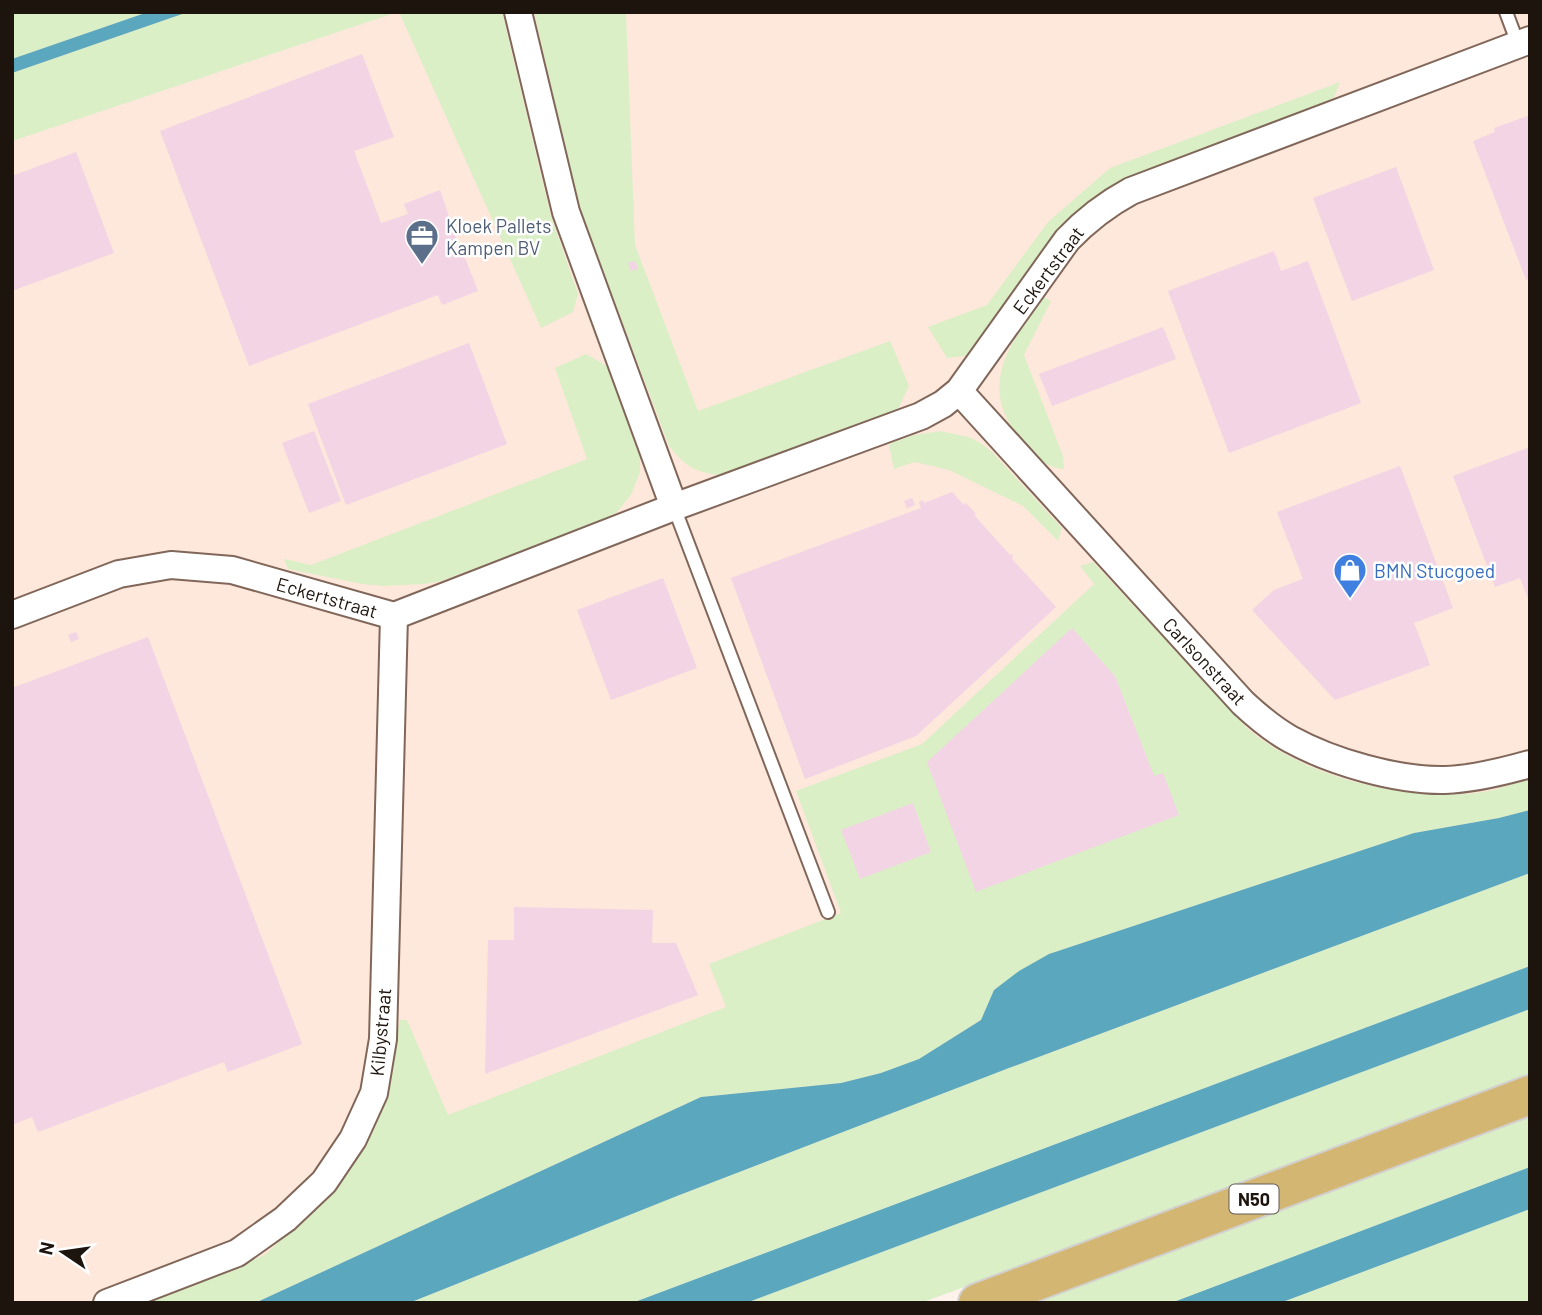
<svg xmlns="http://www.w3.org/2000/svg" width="1542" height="1315" font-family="Barlow,sans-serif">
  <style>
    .built { fill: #fee7db }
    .green { fill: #dbefc6 }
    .water { fill: #5ba7bd }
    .building { fill: #f2d4e5 }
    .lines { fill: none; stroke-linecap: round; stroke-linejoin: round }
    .service-casing { stroke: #816759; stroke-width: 16 }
    .minor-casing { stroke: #816759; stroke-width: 30 }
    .trunk-casing { stroke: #d2d0cf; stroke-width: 42 }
    .service { stroke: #fff; stroke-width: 12 }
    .minor { stroke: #fff; stroke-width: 26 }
    .trunk { stroke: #d3b672; stroke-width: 38 }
    .labels { text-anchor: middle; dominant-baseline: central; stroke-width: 5; stroke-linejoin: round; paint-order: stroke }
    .shield { fill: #fff; stroke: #625a56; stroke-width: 2 }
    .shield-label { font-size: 18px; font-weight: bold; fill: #1e140e }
    .service-label { font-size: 19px; fill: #4e5e75; stroke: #fff; text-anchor: start }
    .street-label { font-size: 19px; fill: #1e140e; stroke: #fff }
    .shop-label { font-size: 19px; fill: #366cbe; stroke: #fff; text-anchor: start }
  </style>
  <rect width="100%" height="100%" fill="#fef2eb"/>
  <!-- built -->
  <path class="built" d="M12,12H1530V845L317,1303H12Z"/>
  <!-- green -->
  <path class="green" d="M12,12H148L12,59Z
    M188,12H398L12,141V73Z
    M399,12H502L550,213L578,294L573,312L541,328Z
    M534,12H626L635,245L698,411L890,341L909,386L898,409L722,475C698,474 684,466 669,446L584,221L565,149Z
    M1340,82L1333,100L1127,178C1096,193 1074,212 1052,238L966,356L947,358L928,327L987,305L1048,222L1110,168Z
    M1044,297L1051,301L1024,355L1063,456L1064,469C1045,468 1036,456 1024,443C975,389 1008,345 1044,297Z
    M586,354L607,366L640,458V472L631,495L617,512L601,522L441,581L424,584L384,586L362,584L288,569L284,559L311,565L587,459L555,368Z
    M940,431L969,437L982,444L993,453L1062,528L1058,541L1023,506L949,470L915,462L894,469L889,446L891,443L914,435Z
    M1093,562L1246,727C1303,779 1419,806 1494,790C1506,787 1518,782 1530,778V810L1499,818L1414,833L1049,954L994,990L981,1020L919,1059L881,1073L841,1083L701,1097L255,1303H141L226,1272L266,1254L345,1177L365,1146L382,1102L400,1020H407L448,1115L726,1007L709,964L841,913L796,791L922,744L1094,584L1080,566Z
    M1530,873V966L632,1303H409L677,1196L1009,1068Z
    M1530,1009V1078L921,1303H746Z
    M1530,1117V1167L1171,1303H1022L1317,1197Z
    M1530,1209V1303H1280Z"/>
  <!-- water -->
  <path class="water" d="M148,12H188L12,73V59Z
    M1530,810V873L1009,1068L677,1196L409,1303H255L701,1097L841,1083L881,1073L919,1059L981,1020L994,990L1019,971L1049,954L1414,833L1499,818Z
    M1530,966V1009L746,1303H632Z
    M1530,1167V1209L1280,1303H1171Z"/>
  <!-- building -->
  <path class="building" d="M362,54L394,137L354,151L381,223L408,214L404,204L440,190L462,256L464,255L478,291L442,305L438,295L249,366L160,131Z
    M1530,115V279L1526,280L1473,141L1495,132L1494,128Z
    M76,152L114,253L12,291V176Z
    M1396,167L1434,270L1352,301L1313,198Z
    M1274,251L1281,271L1308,261L1361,403L1229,453L1168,291Z
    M635,261L638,269L631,271L628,263Z
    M1163,327L1176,359L1052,406L1039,374Z
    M469,343L507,444L346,505L308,404Z
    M314,431L341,501L309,513L282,443Z
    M1530,447V604L1520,578L1495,587L1453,476Z
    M1400,466L1453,608L1414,623L1430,665L1335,700L1252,610L1274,590L1303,579L1277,512Z
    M952,492L964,505L966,503L976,514L974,515L1010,555L1013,554L1012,559L1056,607L916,736L805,779L731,578L921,508L919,502L923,500L924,503Z
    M912,498L915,505L907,508L904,501Z
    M663,578L697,668L611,700L577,610Z
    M1072,628L1115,676L1154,776L1163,773L1179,815L976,892L927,762Z
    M76,632L79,639L71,642L68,635Z
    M148,637L302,1044L228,1072L224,1062L38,1132L32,1117L12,1125V688Z
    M913,803L931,852L860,879L841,830Z
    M514,907L653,910L652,943H676L698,995L485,1074L488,940H514Z"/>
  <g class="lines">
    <defs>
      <path id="service" d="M1506,12L1518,44
        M674,507L828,912"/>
      <path id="minor" d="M518,12L566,212L674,507
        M959,391L1243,703C1257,716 1272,729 1290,739C1332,762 1397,781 1445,780C1474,779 1502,772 1530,764
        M12,615L119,574L171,565L232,570L394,616L674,507L921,416L943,404L959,391L1067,240C1086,220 1107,204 1131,191L1530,40
        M107,1303L237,1253L285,1219L324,1182L353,1139L374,1093L383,1039L394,616"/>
      <path id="trunk" d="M978,1303L1530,1095"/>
    </defs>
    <!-- service casing -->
    <use href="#service" class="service-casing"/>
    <!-- minor casing -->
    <use href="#minor" class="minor-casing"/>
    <!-- trunk casing -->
    <use href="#trunk" class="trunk-casing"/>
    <!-- service -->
    <use href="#service" class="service"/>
    <!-- minor -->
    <use href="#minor" class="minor"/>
    <!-- trunk -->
    <use href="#trunk" class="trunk"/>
  </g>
  <!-- icons -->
  <defs>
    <symbol id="office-pin" viewBox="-11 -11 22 30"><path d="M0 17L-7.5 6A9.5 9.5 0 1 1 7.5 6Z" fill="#5c6f8a" stroke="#fff"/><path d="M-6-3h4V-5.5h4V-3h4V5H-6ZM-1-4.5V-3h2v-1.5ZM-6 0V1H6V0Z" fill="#fff"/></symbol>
    <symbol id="shop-pin" viewBox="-11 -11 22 30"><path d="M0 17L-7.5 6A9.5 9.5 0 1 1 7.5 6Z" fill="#3f7fe0" stroke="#fff"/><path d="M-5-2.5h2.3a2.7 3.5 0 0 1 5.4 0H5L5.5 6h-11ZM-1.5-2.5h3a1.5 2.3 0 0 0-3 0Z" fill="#fff"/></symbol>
  </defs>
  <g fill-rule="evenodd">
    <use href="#office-pin" x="403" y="217" width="38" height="52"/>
    <use href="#shop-pin" x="1331" y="551" width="38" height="52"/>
  </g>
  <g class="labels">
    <!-- shield labels -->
    <rect class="shield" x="1229.5" y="1184.5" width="49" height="29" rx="5"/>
    <g class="shield-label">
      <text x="1254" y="1199">N50</text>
    </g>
    <!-- service labels -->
    <g class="service-label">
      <text x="446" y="225">Kloek Pallets<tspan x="446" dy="22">Kampen BV</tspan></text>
    </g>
    <!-- street labels -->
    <g class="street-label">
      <text transform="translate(1048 270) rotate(-53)">Eckertstraat</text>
      <text transform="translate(327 597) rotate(16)">Eckertstraat</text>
      <text transform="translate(1205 661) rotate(47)">Carlsonstraat</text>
      <text transform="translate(380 1032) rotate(-85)">Kilbystraat</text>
    </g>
    <!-- shop labels -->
    <g class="shop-label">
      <text x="1374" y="570">BMN Stucgoed</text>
    </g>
  </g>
  <!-- border -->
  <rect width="1542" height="1315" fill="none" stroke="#1e140e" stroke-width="28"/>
  <!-- north arrow -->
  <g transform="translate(63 1252) rotate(283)" stroke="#ffffff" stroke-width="5" paint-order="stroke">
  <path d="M0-5L12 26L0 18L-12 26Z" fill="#1e140e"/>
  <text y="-10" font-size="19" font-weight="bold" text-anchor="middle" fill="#1e140e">N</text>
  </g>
</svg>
